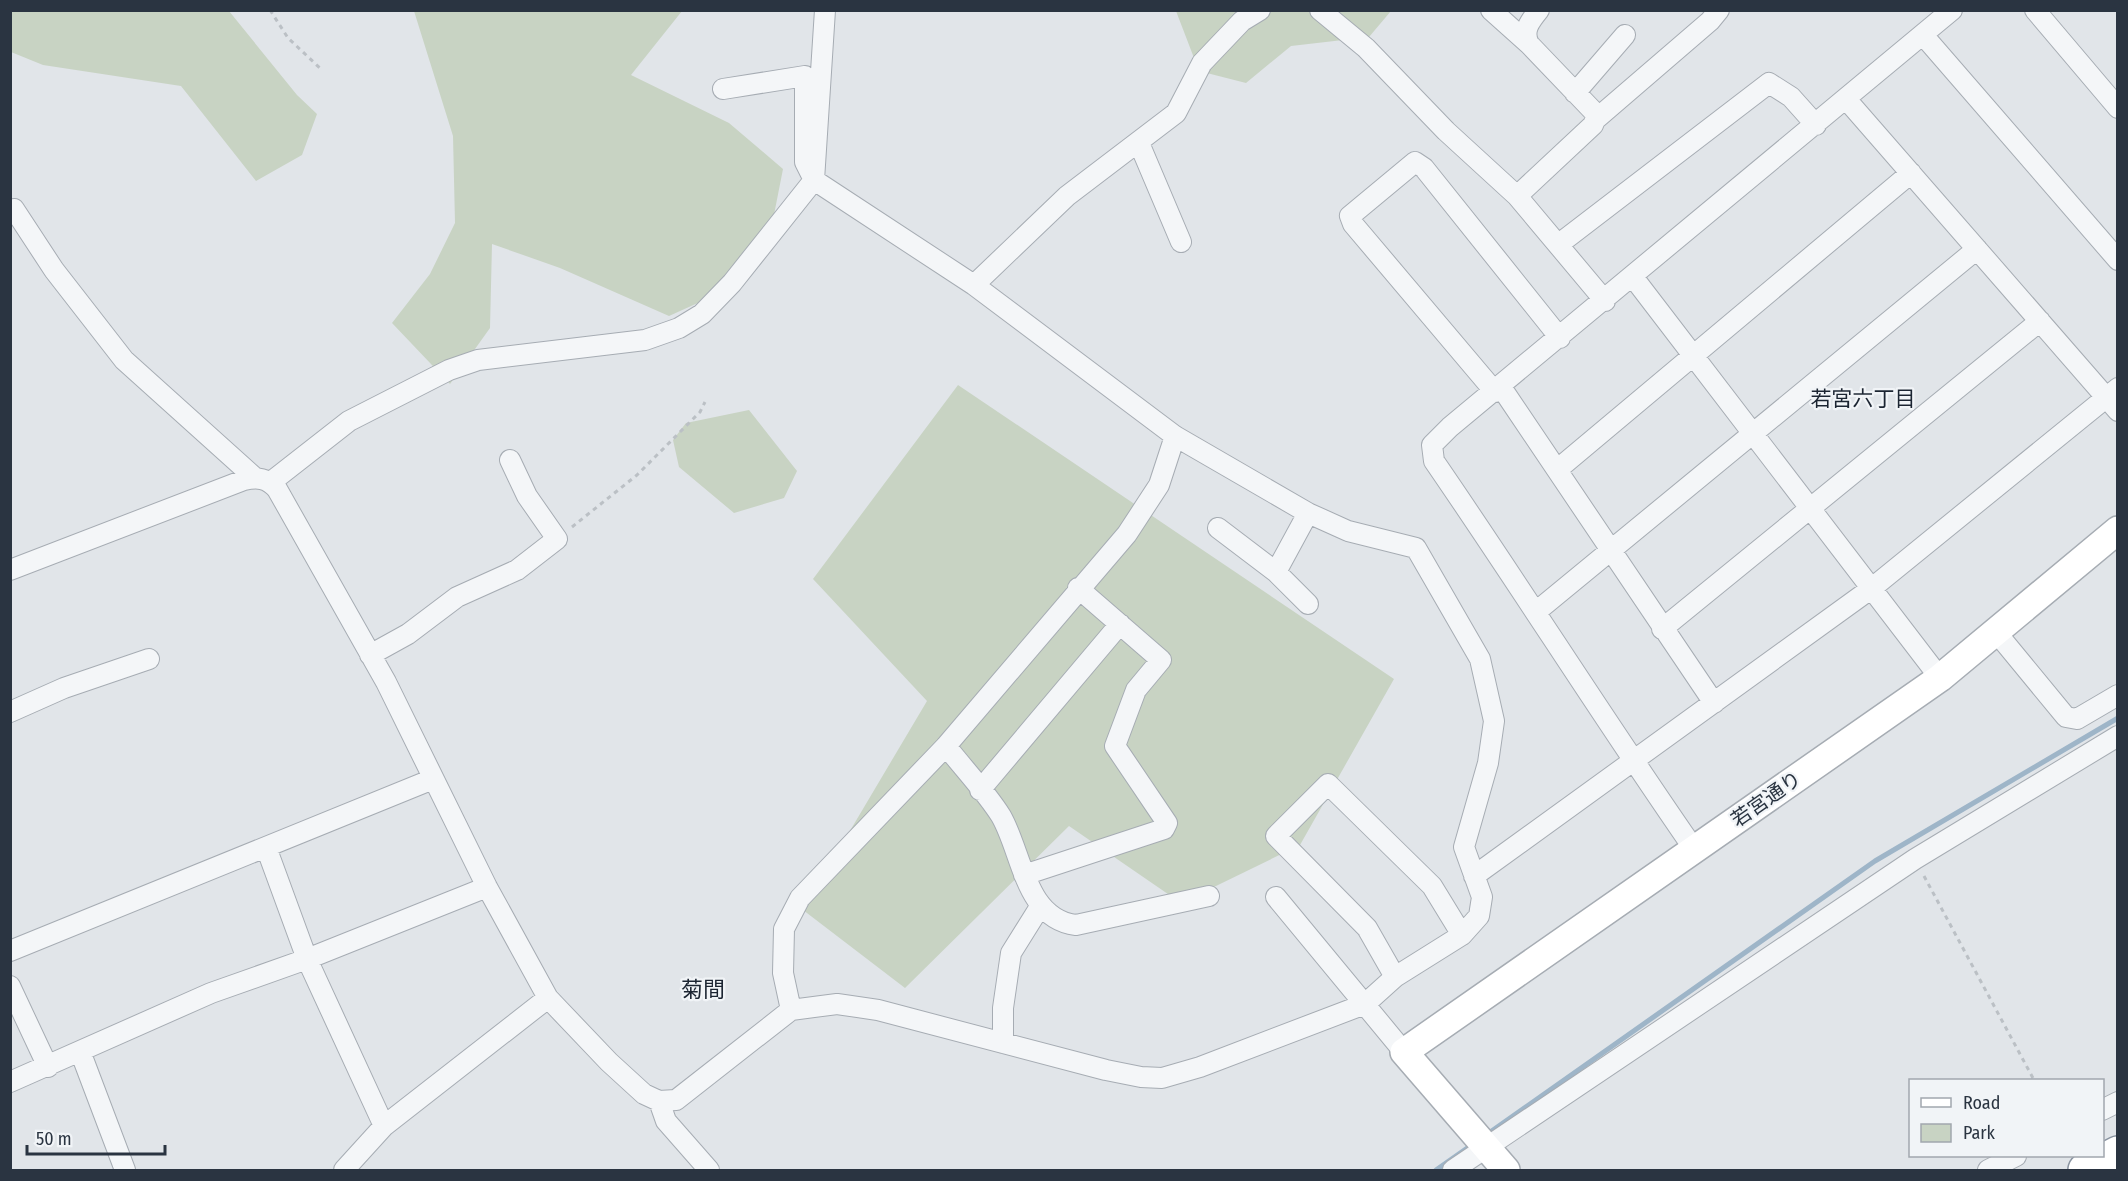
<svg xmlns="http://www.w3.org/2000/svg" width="2128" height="1181" font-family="'Fira Sans Condensed','Noto Sans JP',sans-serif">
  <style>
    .green { fill: #c8d3c3 }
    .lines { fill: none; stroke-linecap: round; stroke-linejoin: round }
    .stream { stroke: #9eb5c8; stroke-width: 5 }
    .street-casing { stroke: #a6acb3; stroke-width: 22 }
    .secondary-casing { stroke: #a6acb3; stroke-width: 30 }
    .highway-casing { stroke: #8993a0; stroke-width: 36 }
    .path { stroke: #bbc0c5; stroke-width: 3; stroke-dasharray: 4.5 4.5; stroke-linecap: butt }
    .street { stroke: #f4f6f8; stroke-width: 20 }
    .secondary { stroke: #fff; stroke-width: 27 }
    .highway { stroke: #fff; stroke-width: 33 }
    .labels { text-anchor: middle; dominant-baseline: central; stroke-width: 4.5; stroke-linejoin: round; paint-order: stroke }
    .street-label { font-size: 20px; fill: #2a3441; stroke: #f1f4f7 }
    .neighbourhood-label { font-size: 21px; fill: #1c2532; stroke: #f1f4f7 }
    .quarter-label { font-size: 22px; fill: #1c2532; stroke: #f1f4f7 }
  </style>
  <rect width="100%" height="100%" fill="#e1e5e9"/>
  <!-- green -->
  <path class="green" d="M10,11H229L297,95L317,114L302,155L256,181L181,86L43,65L11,52Z
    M414,11H682L631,75L729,123L783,169L770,235L731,288L669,316L560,268L492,244L490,328L450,384L392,323L430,274L455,223L453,136Z
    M1176,11H1391L1369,37L1291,46L1246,83L1199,71Z
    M958,385L1394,679L1300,845L1181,903L1069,826L905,988L803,910L927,701L813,579Z
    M749,410L797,471L784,498L734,513L679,467L673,440L686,423Z"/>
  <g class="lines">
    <!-- stream -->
    <path class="stream" d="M1486,1135L1875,861L2118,718
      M1436,1170L1473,1144"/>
    <defs>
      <path id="street" d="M1320,10L1366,48L1446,131L1517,196L1605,301
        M1491,10L1529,44
        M2035,10L2118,108
        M1923,35L2118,260
        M1575,93L1625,35
        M1846,99L2118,411
        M1595,120L1710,21L1719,10
        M1139,143L1181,242
        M1517,196L1593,125L1597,115L1529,44C1522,31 1530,21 1539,10
        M10,210L14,209L54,270L124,360L254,477
        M1559,244L1769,83L1791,97L1816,125
        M1633,277L1940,678
        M974,285L1067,196L1176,113L1202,63L1242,21L1260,10
        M1501,387L1714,703
        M1495,392L1353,224L1350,216L1415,162L1424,168L1560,338
        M1558,469L1911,173
        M271,482L349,421L449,370L478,360L645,340L679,328L702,314L732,283L814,180L825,10
        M1218,528L1276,572L1308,604
        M10,570L244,480C258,477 267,478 277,489L386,682L487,887L548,998L609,1062L644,1094L659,1101L676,1100L791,1010L837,1004L878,1010L1106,1070L1141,1077L1162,1078L1200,1067L1365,1004L1395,977L1462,935L1479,916L1482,897L1464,847L1488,763L1494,721L1480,659L1416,548L1348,531L1308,513L1175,436L974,285L814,180L805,162V76L723,89
        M1276,572L1308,513
        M1537,611L1977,249
        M1662,629L2040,321
        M1996,632L2066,717L2077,719L2118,695
        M370,655L408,634L457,597L517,570L557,539L527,496L510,460
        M10,712L64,688L149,659
        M946,746C964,769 986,792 1001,816C1022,852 1025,919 1076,925L1209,896
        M980,790L1120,624
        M266,847L307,959L384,1126
        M1694,849C1605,721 1522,589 1434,461L1432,445L1450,427L1952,10
        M1024,875L1164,829L1167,823L1115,746L1136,690L1161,660L1078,588
        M1474,876L1872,588L2118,388
        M1276,897L1404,1052
        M10,951L433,779
        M1395,977L1367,928L1276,836L1328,784L1432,886L1462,935
        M10,986L48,1067
        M791,1010L783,973L784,929L800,898L946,746L1127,534L1159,485L1175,436
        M1003,1043V1008L1011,953L1041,905
        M80,1051L125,1170
        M10,1082L211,993L307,959L487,887
        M659,1101L666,1121L709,1170
        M2102,1110L2118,1102
        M344,1170L384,1126L548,998
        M1453,1170L1915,859L2118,736
        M1988,1170L2016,1156"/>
      <path id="secondary" d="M1506,1170L1404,1052L1940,678L2118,530"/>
      <path id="highway" d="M2085,1170L2118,1153"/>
    </defs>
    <!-- street casing -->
    <use href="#street" class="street-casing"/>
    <!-- secondary casing -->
    <use href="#secondary" class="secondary-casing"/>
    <!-- highway casing -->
    <use href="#highway" class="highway-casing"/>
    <!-- path -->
    <path class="path" d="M270,10L288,38L322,70
      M572,527L637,475L700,412L705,402
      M1924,876L2034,1080"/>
    <!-- street -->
    <use href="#street" class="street"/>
    <!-- secondary -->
    <use href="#secondary" class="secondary"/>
    <!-- highway -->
    <use href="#highway" class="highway"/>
  </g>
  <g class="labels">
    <!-- street labels -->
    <g class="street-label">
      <text transform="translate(1766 799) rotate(-35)">若宮通り</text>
    </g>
    <!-- neighbourhood labels -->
    <g class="neighbourhood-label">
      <text x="1863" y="399">若宮六丁目</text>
    </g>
    <!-- quarter labels -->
    <g class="quarter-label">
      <text x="703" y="989">菊間</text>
    </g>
  </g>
  <!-- border -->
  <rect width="2128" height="1181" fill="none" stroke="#2a3441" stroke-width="24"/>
  <!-- legend -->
  <rect x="1909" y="1079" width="195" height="78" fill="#f1f4f7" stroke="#a1a7ae" stroke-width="1.5"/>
  <rect x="1921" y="1098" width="30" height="9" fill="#ffffff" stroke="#a1a7ae" stroke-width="1.5"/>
  <text x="1963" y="1109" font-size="18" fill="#2a3441">Road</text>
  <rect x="1921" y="1124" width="30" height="18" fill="#c8d3c3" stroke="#a1a7ae" stroke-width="1.5"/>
  <text x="1963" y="1139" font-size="18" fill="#2a3441">Park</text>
  <!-- scale -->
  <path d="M27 1145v9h138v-9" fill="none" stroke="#2a3441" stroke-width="3"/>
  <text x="36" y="1145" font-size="18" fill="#2a3441" stroke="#f1f4f7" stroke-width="4.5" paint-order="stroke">50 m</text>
</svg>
